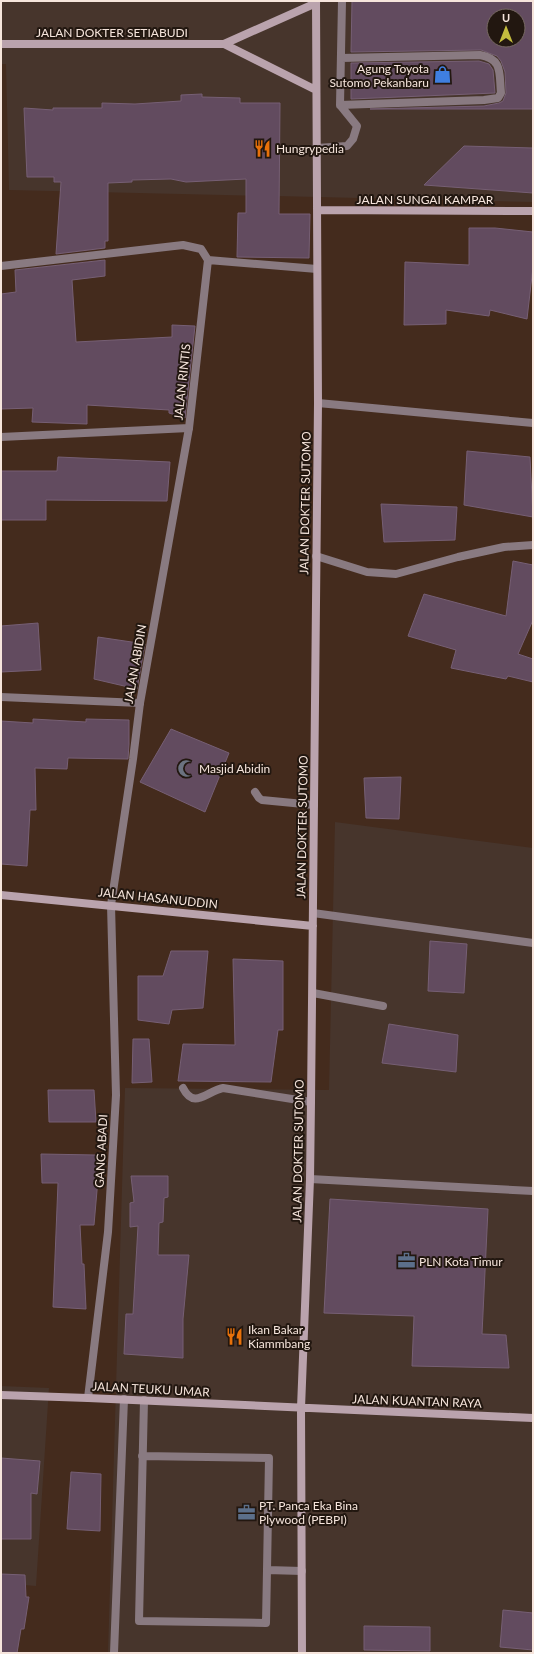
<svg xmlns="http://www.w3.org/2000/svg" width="534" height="1654" font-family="Lato,sans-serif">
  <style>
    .commercial { fill: #47352c; fill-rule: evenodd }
    .building { fill: #624b5f; stroke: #765f74; fill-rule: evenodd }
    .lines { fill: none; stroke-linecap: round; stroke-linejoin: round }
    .lane { stroke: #897a81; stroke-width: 8 }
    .street { stroke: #897a81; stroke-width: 8 }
    .secondary { stroke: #baa3ad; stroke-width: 8 }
    .labels { text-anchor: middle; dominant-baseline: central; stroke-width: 4; stroke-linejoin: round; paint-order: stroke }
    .street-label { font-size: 12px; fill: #f6e5dc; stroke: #221710 }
    .poi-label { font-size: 12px; fill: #f6e5dc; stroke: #221710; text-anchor: start }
  </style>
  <rect width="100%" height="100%" fill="#442b1d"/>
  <!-- commercial -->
  <path class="commercial" d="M1,1H533V202L9,190L6,64H1ZM494,16H518V40H494Z
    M335,822L533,848V1653H108L125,1088L329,1090Z
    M1,1386L49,1388L36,1586L1,1583Z"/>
  <!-- building -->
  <path class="building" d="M352,1H533V109H370L484,106L499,103L503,101L506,93L505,72L501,61L497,56L481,50L351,52ZM494,16H518V40H494Z
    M479,61L489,64L493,70L495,93L351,99V63Z
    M202,94V97L240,98V103H280L279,214H310L309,258L237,257L238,213H246V179L186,182L171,179L132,180V182L108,183V241H105V248L56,254L61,182H54V177H27L24,108L53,110V108H102V103L135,104L181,101V95Z
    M464,146L533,148V193L424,185Z
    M469,228H495L533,232V267L527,319L490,310L489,316L446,310V324L404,325L405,262L469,265Z
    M105,260V276L72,280L76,342L172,337V325L195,326L185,418L169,413V410L87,405V424L32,422L33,408L1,409V294L16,292L15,270Z
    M467,451L530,457L533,517L464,505Z
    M58,457L170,462L167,501L46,500V520H1V471H57Z
    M381,504L457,507L455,540L384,542Z
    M513,561L533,565V620L518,654L533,659V682L508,676L506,679L451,668L456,650L408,636L424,594L506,616Z
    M38,623L41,670L1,672V626Z
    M98,637L145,644L137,689L94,679Z
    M33,719L86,722V719L129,720V744L128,759L68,758L67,769L35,768L36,810H30L27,866L1,864V721L33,723Z
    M171,729L229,753L205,812L140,782Z
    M401,777L399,819L366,818L364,778Z
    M430,941L467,944L464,993L428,991Z
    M171,951H208L203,1008L172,1010L169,1024L138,1020V976H163Z
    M233,959L283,961V1030H278L271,1082L178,1081L183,1044L235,1045Z
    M389,1024L458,1035L456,1072L382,1063Z
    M133,1039H149L152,1082L132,1083Z
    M48,1090H94L96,1122H49Z
    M41,1154L96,1155L98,1179L94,1225H80L82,1264H84L86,1309L53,1307L58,1183H42Z
    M131,1176H168V1197L164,1198L163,1222L159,1223L158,1255H189L183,1319V1358L124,1354L126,1314H133L138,1226L130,1227V1203L134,1202Z
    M330,1199L488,1209L482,1334L506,1335L509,1368L412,1366L414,1316L324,1313Z
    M1,1458L40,1461L37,1494L31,1493V1539H1Z
    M71,1472L101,1474L100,1531L67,1529Z
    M1,1574L25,1575L26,1597H29L24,1629H21L17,1653H1Z
    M503,1610L533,1613V1650L500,1647Z
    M364,1626L430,1627V1651L364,1650Z"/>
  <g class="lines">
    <!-- lane -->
    <path class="lane" d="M340,105L484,100L498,98L501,93C499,73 503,59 480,55L341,58
      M317,148L347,146L353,139L357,126L340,105L342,1
      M1,266L183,245L201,249L208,260
      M1,437L189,428L208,260L317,269
      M316,556L367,572L396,574L458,557L504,547L533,545
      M1,697L140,703
      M255,792L259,798L262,800L314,805
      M313,913L533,943
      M313,993L383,1006
      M183,1088C194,1110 207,1091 223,1088L311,1102
      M144,1400L139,1621L266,1623L267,1570L302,1571
      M142,1456L269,1458L267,1570"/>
    <!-- street -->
    <path class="street" d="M318,403L533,423
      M310,1179L533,1191
      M88,1398L108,1232L116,1095L111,905L133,759L140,703L189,428
      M114,1653L124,1399"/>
    <!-- secondary -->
    <path class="secondary" d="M1,44H224L316,3
      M224,44L316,90
      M318,210L533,211
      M1,895L313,926
      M1,1395L88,1398L533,1418
      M302,1653L301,1408L310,1179L311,1102L318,403L316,1"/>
  </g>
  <!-- icons -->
  <defs>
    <symbol id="shop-bare" viewBox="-9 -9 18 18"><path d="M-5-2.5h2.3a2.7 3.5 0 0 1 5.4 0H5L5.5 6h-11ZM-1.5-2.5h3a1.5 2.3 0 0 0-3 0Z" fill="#3f7fe0" stroke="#221710" stroke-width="2.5" paint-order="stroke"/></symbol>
    <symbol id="restaurant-bare" viewBox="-9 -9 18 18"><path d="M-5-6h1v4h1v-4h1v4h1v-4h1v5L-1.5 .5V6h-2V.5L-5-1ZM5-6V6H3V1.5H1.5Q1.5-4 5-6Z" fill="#e8710a" stroke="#221710" stroke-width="2.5" paint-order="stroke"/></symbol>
    <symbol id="mosque-bare" viewBox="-9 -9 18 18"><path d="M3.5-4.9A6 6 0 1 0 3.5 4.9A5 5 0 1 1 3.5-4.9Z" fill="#6b7280" stroke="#221710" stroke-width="2.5" paint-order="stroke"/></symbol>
    <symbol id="office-bare" viewBox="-9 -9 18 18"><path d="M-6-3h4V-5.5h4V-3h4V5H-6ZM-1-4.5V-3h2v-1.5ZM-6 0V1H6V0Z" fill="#5c6f8a" stroke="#221710" stroke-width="2.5" paint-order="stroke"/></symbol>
  </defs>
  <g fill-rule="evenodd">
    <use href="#shop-bare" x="430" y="62" width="25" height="25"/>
    <use href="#restaurant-bare" x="250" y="136" width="25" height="25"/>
    <use href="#mosque-bare" x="174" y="756" width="25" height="25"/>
    <use href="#office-bare" x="394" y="1248" width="25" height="25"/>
    <use href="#restaurant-bare" x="222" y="1324" width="25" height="25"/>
    <use href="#office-bare" x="234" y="1500" width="25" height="25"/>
  </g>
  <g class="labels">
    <!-- street labels -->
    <g class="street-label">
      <text x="112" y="32">JALAN DOKTER SETIABUDI</text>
      <text x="425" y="199">JALAN SUNGAI KAMPAR</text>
      <text transform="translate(182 382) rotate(-84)">JALAN RINTIS</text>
      <text transform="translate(305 503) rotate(-89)">JALAN DOKTER SUTOMO</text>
      <text transform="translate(135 664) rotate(-80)">JALAN ABIDIN</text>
      <text transform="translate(302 827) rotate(-89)">JALAN DOKTER SUTOMO</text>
      <text transform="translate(158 898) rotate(6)">JALAN HASANUDDIN</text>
      <text transform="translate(101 1151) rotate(-87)">GANG ABADI</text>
      <text transform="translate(298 1151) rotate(-89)">JALAN DOKTER SUTOMO</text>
      <text transform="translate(151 1389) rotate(3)">JALAN TEUKU UMAR</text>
      <text transform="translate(417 1401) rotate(2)">JALAN KUANTAN RAYA</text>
    </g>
    <!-- poi labels -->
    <g class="poi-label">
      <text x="429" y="68" text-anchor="end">Agung Toyota<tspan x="429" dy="14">Sutomo Pekanbaru</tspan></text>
      <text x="276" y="148">Hungrypedia</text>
      <text x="199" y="768">Masjid Abidin</text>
      <text x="419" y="1261">PLN Kota Timur</text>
      <text x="248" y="1329">Ikan Bakar<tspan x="248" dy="14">Kiammbang</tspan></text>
      <text x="259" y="1505">PT. Panca Eka Bina<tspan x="259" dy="14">Plywood (PEBPI)</tspan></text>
    </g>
  </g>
  <!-- border -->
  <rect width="534" height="1654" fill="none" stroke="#f6e5dc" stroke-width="4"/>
  <!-- north arrow -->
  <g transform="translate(506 28)"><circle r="19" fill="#221710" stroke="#776962"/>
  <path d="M0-3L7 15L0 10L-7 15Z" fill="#c4bc3e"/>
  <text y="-6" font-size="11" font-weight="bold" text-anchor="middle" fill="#f6e5dc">U</text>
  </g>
</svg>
